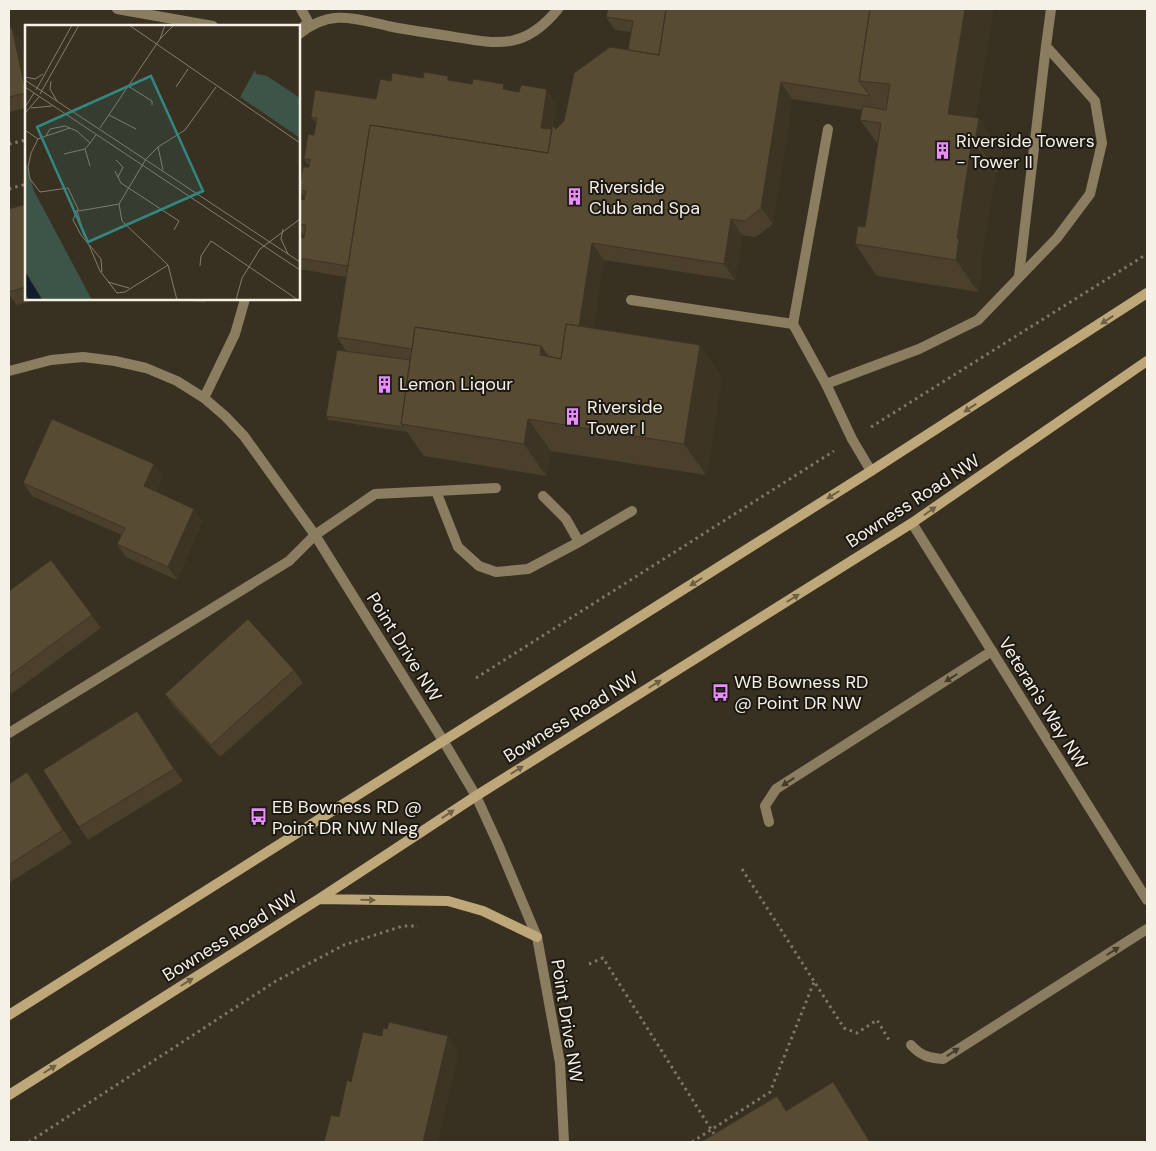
<svg xmlns="http://www.w3.org/2000/svg" width="1156" height="1151" font-family="'DM Sans',sans-serif">
  <style>
    .lines { fill: none; stroke-linecap: round; stroke-linejoin: round }
    .path { stroke: #7d7669; stroke-width: 3; stroke-dasharray: 2.5 4; stroke-linecap: butt }
    .lane { stroke: #8b7d60; stroke-width: 10 }
    .street { stroke: #8b7d60; stroke-width: 10 }
    .secondary { stroke: #bea879; stroke-width: 10 }
    .wall { fill: #4b402c }
    .shaded-wall { fill: #3d3424 }
    .building { fill: #574b33; stroke: #3d3424 }
    .oneway { fill: #6d6046 }
    .oneway2 { fill: #433b2d }
    .labels { text-anchor: middle; dominant-baseline: central; stroke-width: 4; stroke-linejoin: round; paint-order: stroke }
    .poi-label { font-size: 18px; fill: #f6f1e7; stroke: #1c1812; text-anchor: start }
    .street-label { font-size: 18px; fill: #f6f1e7; stroke: #1c1812 }
    .inset-road { fill: none; stroke: #847d70; stroke-width: 1 }
    .view { fill: #328880; fill-opacity: 0.15; stroke: #328880; stroke-width: 2.5 }
    .inset-edge { fill: none; stroke: #f6f1e7; stroke-width: 2.5 }
  </style>
  <rect width="100%" height="100%" fill="#383021"/>
  <g class="lines">
    <!-- path -->
    <path class="path" d="M9,144L26,140
      M9,189L26,184
      M871,427L1147,254
      M476,678L834,451
      M742,869L844,1028L857,1033L877,1020L889,1040
      M589,964L603,958L716,1137
      M29,1142L276,981L344,945L403,926H418
      M692,1142L770,1092L814,982"/>
    <!-- lane -->
    <path class="lane" d="M1019,276L1046,46
      M631,300L793,324
      M826,384L793,324L828,129
      M436,491L458,547L479,566L496,572L528,569L579,542
      M543,496L566,519L579,542L632,511
      M9,733L289,561L315,535L375,494L496,488
      M769,822L765,806L776,789L992,651
      M911,1045C921,1056 929,1058 943,1059L1147,929"/>
    <!-- street -->
    <path class="street" d="M117,9L213,26
      M301,9L310,25L304,26
      M299,34C330,9 353,18 388,26C408,30 429,33 449,36C497,44 524,51 558,9
      M9,371L51,360L83,357L115,361L146,368L177,381L204,398L225,416L244,436L315,535L444,742L476,796L498,844L537,937L560,1063L564,1142
      M204,398L235,334L245,299
      M871,471L852,439L826,384L919,349L978,320L1057,238L1090,194L1102,143L1095,101L1046,46L1051,9
      M912,523L1147,900"/>
    <!-- secondary -->
    <path class="secondary" d="M319,899L448,901L483,911L537,937
      M9,1015L871,471L1147,293
      M9,1095L319,899L476,796L912,523L1147,361"/>
  </g>
  <!-- wall -->
  <path class="wall" d="M993,9L975,118L1001,150L998,173L995,172L980,268L982,271L978,292L877,276L855,244L865,227L878,144L860,120L862,110L792,99L773,224L756,237L742,235L735,280L604,260L593,328L700,345L722,377L706,475L551,451L546,476L424,456L407,432L329,420L326,416L346,351L337,337L346,277L299,269V238H304V236L299,229V202L304,200L305,198L299,190L309,167V166L304,159L314,135L316,123L311,117L376,99L391,81L423,78L451,81L508,90L556,102L552,129H556L564,121L628,50L631,32L615,30L606,17Z
    M12,28L21,41L26,66V108L9,112V29Z
    M26,204V299H38L17,305L9,295V209Z
    M190,299H205V303L191,301Z
    M154,464L163,476L156,492L203,521L177,580L126,557L117,544L122,535L32,496L23,483Z
    M51,560L101,628L11,694L9,690V591Z
    M294,670L303,683L220,757L174,707L165,694Z
    M146,724L183,781L88,840L79,827Z
    M27,772L36,785L72,843L9,883V784Z"/>
  <!-- shaded-wall -->
  <path class="shaded-wall" d="M965,9H993L970,145L948,114Z
    M12,28L21,41L26,66V94Z
    M781,82L792,99L773,224L761,208Z
    M504,84L513,97L503,89Z
    M547,89L556,102L550,140L541,128Z
    M979,118L1001,150L998,173L975,141Z
    M972,140L995,172L980,268L982,271L978,292L956,260L957,238Z
    M731,219L742,235L735,280L724,264Z
    M592,243L604,260L583,390L572,374Z
    M700,345L722,377L706,475L684,444Z
    M541,346L559,372L540,355Z
    M528,419L551,451L546,476L524,444Z
    M154,464L163,476L153,499L144,486Z
    M194,509L203,521L177,580L168,567Z
    M137,711L146,724L183,781L174,769Z
    M27,772L36,785L72,843L63,830Z
    M448,1036L459,1052L438,1142H423Z"/>
  <!-- building -->
  <path class="building" d="M608,9H666L659,55L628,50L633,21L606,17Z
    M666,9H870L859,81L870,96L781,82L761,208L745,221L731,219L724,264L592,243L579,326L566,324L561,359L548,356L541,346L415,327L412,349L337,337L370,125L548,153L552,126L556,129L564,121L574,73L610,47L659,55Z
    M870,9H965L948,114L979,118L975,141L972,140L957,238L959,239L956,260L855,244L858,226L865,227L881,123L860,120L863,106L886,110L890,84L859,81Z
    M12,28L26,93L9,97V29Z
    M424,72L448,76V80L472,84L473,79L504,84L503,89L519,92L521,85L547,89L541,128L552,129L548,153L370,125L348,266L299,258V238H304L306,225L299,224V199L304,200L306,191L299,190L303,167H309L310,159H304L308,134L314,135L317,118L311,117L315,90L376,99L380,79L391,81L392,73L423,78Z
    M26,204V287L9,292V209Z
    M566,324L700,345L684,444L528,419L524,444L401,424L415,327L541,346L540,355L561,359Z
    M337,350L410,360L401,424L404,427L326,416Z
    M52,419L154,464L144,486L194,509L168,567L117,544L125,528L23,483Z
    M51,560L92,615L9,676V591Z
    M248,619L294,670L211,745L165,694Z
    M137,711L174,769L79,827L43,770Z
    M27,772L63,830L9,865V784Z
    M389,1022L448,1036L423,1142H324L331,1115L339,1117L347,1080L351,1082L363,1032L382,1036L383,1028L387,1029Z
    M833,1082L870,1142H701L777,1096L786,1111Z"/>
  <!-- one-way arrows -->
  <defs><path id="oneway-solid" d="M-6-.8H1V-3.2L6.5 0L1 3.2V.8H-6Z" transform="scale(1.25)"/></defs>
  <g class="oneway">
    <use href="#oneway-solid" transform="translate(1107 320) rotate(147)"/>
    <use href="#oneway-solid" transform="translate(970 408) rotate(147)"/>
    <use href="#oneway-solid" transform="translate(833 495) rotate(148)"/>
    <use href="#oneway-solid" transform="translate(930 511) rotate(-35)"/>
    <use href="#oneway-solid" transform="translate(696 582) rotate(148)"/>
    <use href="#oneway-solid" transform="translate(793 598) rotate(-32)"/>
    <use href="#oneway-solid" transform="translate(655 684) rotate(-32)"/>
    <use href="#oneway-solid" transform="translate(517 770) rotate(-32)"/>
    <use href="#oneway-solid" transform="translate(448 814) rotate(-33)"/>
    <use href="#oneway-solid" transform="translate(368 900) rotate(1)"/>
    <use href="#oneway-solid" transform="translate(187 982) rotate(-32)"/>
    <use href="#oneway-solid" transform="translate(50 1069) rotate(-32)"/>
  </g>
  <g class="oneway2">
    <use href="#oneway-solid" transform="translate(951 678) rotate(148)"/>
    <use href="#oneway-solid" transform="translate(788 782) rotate(147)"/>
    <use href="#oneway-solid" transform="translate(1113 951) rotate(-32)"/>
    <use href="#oneway-solid" transform="translate(953 1052) rotate(-33)"/>
  </g>
  <!-- icons -->
  <defs>
    <symbol id="building-bare" viewBox="-9 -9 18 18"><path d="M-4-6H4V6H1V3H-1V6H-4ZM-2.5-4.3h1.7v1.8h-1.7ZM.8-4.3h1.7v1.8H.8ZM-2.5-1h1.7V.8h-1.7ZM.8-1h1.7V.8H.8Z" fill="#e88eff" stroke="#1c1812" stroke-width="2.5" paint-order="stroke"/></symbol>
    <symbol id="bus-bare" viewBox="-9 -9 18 18"><path d="M-5-6H5V4H4V6H2V4H-2V6H-4V4H-5ZM-3.5-4V0h7V-4ZM-3.5 1.2v1.5H-2V1.2ZM2 1.2v1.5H3.5V1.2Z" fill="#e88eff" stroke="#1c1812" stroke-width="2.5" paint-order="stroke"/></symbol>
  </defs>
  <g fill-rule="evenodd">
    <use href="#building-bare" x="930" y="138" width="25" height="25"/>
    <use href="#building-bare" x="562" y="184" width="25" height="25"/>
    <use href="#building-bare" x="372" y="372" width="25" height="25"/>
    <use href="#building-bare" x="560" y="404" width="25" height="25"/>
    <use href="#bus-bare" x="708" y="680" width="25" height="25"/>
    <use href="#bus-bare" x="246" y="804" width="25" height="25"/>
  </g>
  <g class="labels">
    <!-- poi labels -->
    <g class="poi-label">
      <text x="956" y="141">Riverside Towers<tspan x="956" dy="21">- Tower II</tspan></text>
      <text x="589" y="187">Riverside<tspan x="589" dy="21">Club and Spa</tspan></text>
      <text x="399" y="384">Lemon Liqour</text>
      <text x="587" y="407">Riverside<tspan x="587" dy="21">Tower I</tspan></text>
      <text x="734" y="682">WB Bowness RD<tspan x="734" dy="21">@ Point DR NW</tspan></text>
      <text x="272" y="807">EB Bowness RD @<tspan x="272" dy="21">Point DR NW Nleg</tspan></text>
    </g>
    <!-- street labels -->
    <g class="street-label">
      <text transform="translate(913 501) rotate(-33)">Bowness Road NW</text>
      <text transform="translate(404 647) rotate(58)">Point Drive NW</text>
      <text transform="translate(1043 703) rotate(58)">Veteran's Way NW</text>
      <text transform="translate(571 717) rotate(-32)">Bowness Road NW</text>
      <text transform="translate(230 936) rotate(-32)">Bowness Road NW</text>
      <text transform="translate(567 1021) rotate(81)">Point Drive NW</text>
    </g>
  </g>
  <!-- overview -->
  <g transform="translate(25 25)">
    <rect width="275" height="275" fill="#383021"/>
    <path d="M230,45L231,49L242,51L275,73V113L215,72ZM0,134L9,166L67,275H18L0,246Z" fill="#3d5448"/>
    <path d="M0,247L15,272L17,275H5L0,267Z" fill="#101e30"/>
    <path class="inset-road" d="M104,0L275,118M135,14L149,0M0,52L10,54L18,49M0,55L275,237M26,56L25,64L32,76M103,61L127,76V80M0,62L275,245M151,62L163,44M11,65L47,0M15,69L54,0M0,82L9,68M6,83L27,81M0,88L14,72M84,90L111,104M75,103L135,14L140,0M0,105L13,114M71,110L65,118L52,106L40,101L25,104L21,111L13,114L6,128L3,142L5,154L15,167L43,163L54,186L94,179M21,111L45,103M133,122L138,145M60,124L65,141M39,129L60,124L65,118M91,135L98,142L93,152M90,146L96,158L154,196L149,205M258,204L256,214L263,229M59,211L52,185L48,195L56,210L76,234L77,247M64,220L75,246L92,268L100,267L143,240M175,241L176,231L186,216L273,275M83,257L104,263M152,275L143,240L97,196L94,179L121,134L133,122L160,105L191,62M211,275L217,253L235,224L275,194"/>
    <path class="view" d="M126,51L178,166L63,217L12,102Z"/>
    <rect width="275" height="275" class="inset-edge"/>
  </g>
  <!-- border -->
  <rect width="1156" height="1151" fill="none" stroke="#f6f1e7" stroke-width="20"/>
</svg>
